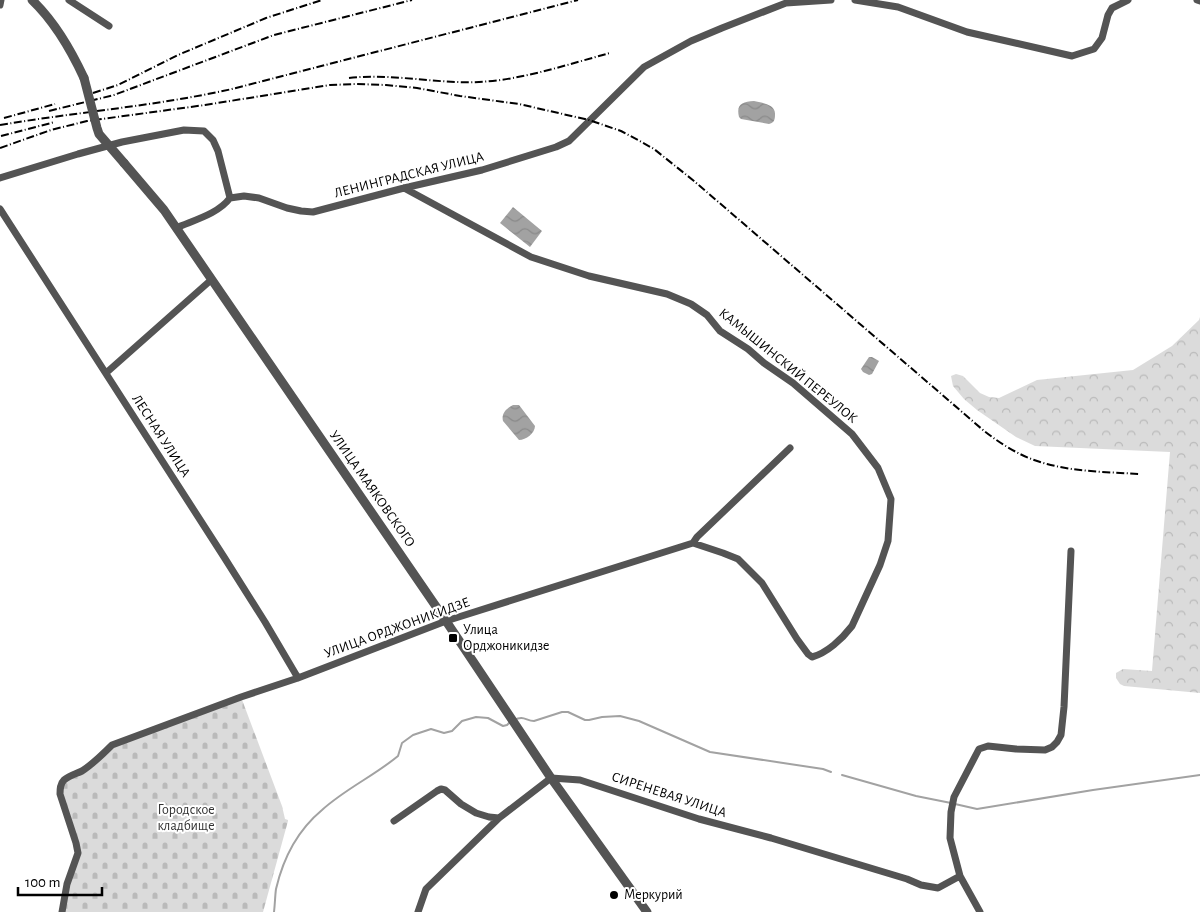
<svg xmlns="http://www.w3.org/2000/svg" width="1200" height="912" font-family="'Alegreya Sans',sans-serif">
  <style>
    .forest { fill: url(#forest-crowns) }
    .cemetery { fill: url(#cemetery-stones) }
    .water { fill: url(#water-waves) }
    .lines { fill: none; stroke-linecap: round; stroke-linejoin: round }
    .stream { stroke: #a2a2a2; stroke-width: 2 }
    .minor { stroke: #545454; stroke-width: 7 }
    .tertiary { stroke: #545454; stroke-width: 9 }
    .rail { stroke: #000; stroke-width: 2; stroke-dasharray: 8 2.5 1 2.5; stroke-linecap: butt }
    .tertiary-bridge { stroke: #545454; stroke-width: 9 }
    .poi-dot { fill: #000; stroke: #fff; stroke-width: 2 }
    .labels { text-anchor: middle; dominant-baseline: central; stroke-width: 4; stroke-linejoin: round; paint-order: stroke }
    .street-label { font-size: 14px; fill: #000; stroke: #fff }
    .poi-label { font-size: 14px; fill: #000; stroke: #fff; text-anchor: start }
    .park-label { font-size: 14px; fill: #323232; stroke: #fff }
  </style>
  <defs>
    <pattern id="forest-crowns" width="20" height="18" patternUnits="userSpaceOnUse" patternTransform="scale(1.25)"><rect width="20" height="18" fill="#dbdbdb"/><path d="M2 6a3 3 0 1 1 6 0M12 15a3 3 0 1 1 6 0" fill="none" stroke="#bababa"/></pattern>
    <pattern id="cemetery-stones" width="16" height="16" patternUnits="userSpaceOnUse" patternTransform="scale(1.25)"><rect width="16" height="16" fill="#dbdbdb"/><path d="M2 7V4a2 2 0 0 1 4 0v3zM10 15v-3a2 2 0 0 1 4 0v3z" fill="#bababa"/></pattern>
    <pattern id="water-waves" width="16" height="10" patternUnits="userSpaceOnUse" patternTransform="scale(1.25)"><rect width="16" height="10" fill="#a2a2a2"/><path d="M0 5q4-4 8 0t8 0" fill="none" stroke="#8a8a8a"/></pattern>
  </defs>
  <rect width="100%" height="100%" fill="#fff"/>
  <!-- forest -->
  <path class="forest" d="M1200,317V693L1124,686L1120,684L1116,678V673L1123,669L1152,671L1170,452L1035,446L1016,437L977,410L964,399L953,386L951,376L956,374L963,376L980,393L989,397L999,398L1037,380L1133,370L1172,346L1199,320Z"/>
  <!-- cemetery -->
  <path class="cemetery" d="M241,697L282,806L285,819L288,820V821L263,912H62L78,853L60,787L72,775L112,745Z"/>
  <!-- water -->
  <path class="water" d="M754,101C762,103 776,104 775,115C775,121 773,123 769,124L741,119L739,117C736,104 742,102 754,101Z
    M513,207L542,231L530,247L500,223Z
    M869,357H872L879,361L872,374L869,375L863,372L861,369Z
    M513,405H519L535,426C535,433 526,440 519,440L503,421C501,413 507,408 513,405Z"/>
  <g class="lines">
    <!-- stream -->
    <path class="stream" d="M514,720C524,715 526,721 534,721L562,712H568L585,720H589L602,717L620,716L639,721L710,752L823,769L831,772
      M842,775L916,796L951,803
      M955,804L977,809L1093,790L1200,775
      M274,912C275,904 275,896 276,889C283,859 298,830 322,810C345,789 374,776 398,756L402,743L413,735L431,729L444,733L452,731L462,721L476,717L488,718L503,726L507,725L510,722"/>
    <!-- minor -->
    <path class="minor" d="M69,0L109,26
      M855,0L898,7L967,32L1072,56L1094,49L1102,38L1108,15L1112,8L1128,0
      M1197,0L1200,1
      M0,5L1,0
      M0,178L78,154L122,142L184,130L204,131L213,140L218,151L230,198
      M404,188L531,257L589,276L667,294L691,304L707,315L720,331L748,349L764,363L793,383L852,434L878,468L891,499L888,541L880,565L852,626C842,639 827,653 812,657L808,654L797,639L762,583L738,559L723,553L693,543
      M230,198L244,196L259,198L287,208L301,211L313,212L404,188L482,170L556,147L569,141L644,67L691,41L722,28L786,3L831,0
      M0,209L224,557L265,622L298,678
      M176,228C194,220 218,214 230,198
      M106,373L211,280
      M693,543L697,537L790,448
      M394,821L437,791L441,789L445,790L461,804L476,813L489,817L499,818
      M62,912L67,884L78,853L76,843L60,794C60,789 60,784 64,780C70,775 76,774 82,771C93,764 103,754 112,745L241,697L298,678L446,621L693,543
      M418,912L426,889L499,818L551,778L580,780L699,819L771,838L907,879L921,885L938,888L960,876
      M980,912L960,876L950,838L951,812L954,797L979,749L988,746L1016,749L1045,750L1052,747L1057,742L1061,735L1064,707L1071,551"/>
    <!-- tertiary -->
    <path class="tertiary" d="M32,0C54,21 71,50 84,78
      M124,163L164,210L446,621L551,778L647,912"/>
    <!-- rail -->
    <path class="rail" d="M349,78C392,73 436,84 479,82C522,80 569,64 610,53
      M93,93L118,85L178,55L266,18L322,0
      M49,111L114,95L274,35L412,0
      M4,118L55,104
      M0,125C77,112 156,106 232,89L578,0
      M1,136L55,122
      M0,148L51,130L87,121L205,105L330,85L357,84L386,85L417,88L460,96L519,104L589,120L621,131L638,140L654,149L694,181L983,430C1002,445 1023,458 1047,464C1077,472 1109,472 1139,474"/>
    <!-- tertiary-bridge -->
    <path class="tertiary-bridge" d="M84,78L97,128L99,134L124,163"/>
  </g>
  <!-- markers -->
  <g class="poi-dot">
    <rect x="448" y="633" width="10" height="10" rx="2.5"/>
    <circle cx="614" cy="895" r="5"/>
  </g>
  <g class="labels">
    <!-- street labels -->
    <g class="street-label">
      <text transform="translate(409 175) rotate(-14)">ЛЕНИНГРАДСКАЯ УЛИЦА</text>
      <text transform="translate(788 366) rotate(39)">КАМЫШИНСКИЙ ПЕРЕУЛОК</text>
      <text transform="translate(161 436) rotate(57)">ЛЕСНАЯ УЛИЦА</text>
      <text transform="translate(372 489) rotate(55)">УЛИЦА МАЯКОВСКОГО</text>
      <text transform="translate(397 628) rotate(-20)">УЛИЦА ОРДЖОНИКИДЗЕ</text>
      <text transform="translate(669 795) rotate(18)">СИРЕНЕВАЯ УЛИЦА</text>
    </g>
    <!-- poi labels -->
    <g class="poi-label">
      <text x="463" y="630">Улица<tspan x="463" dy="16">Орджоникидзе</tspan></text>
      <text x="624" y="895">Меркурий</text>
    </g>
    <!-- park labels -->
    <g class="park-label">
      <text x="186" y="810">Городское<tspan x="186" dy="16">кладбище</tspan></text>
    </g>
  </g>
  <!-- scale -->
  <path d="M18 887v8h84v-8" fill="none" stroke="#000000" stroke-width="2.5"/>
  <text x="25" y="887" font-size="15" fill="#000000" stroke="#ffffff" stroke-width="4" paint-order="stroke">100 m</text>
</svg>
